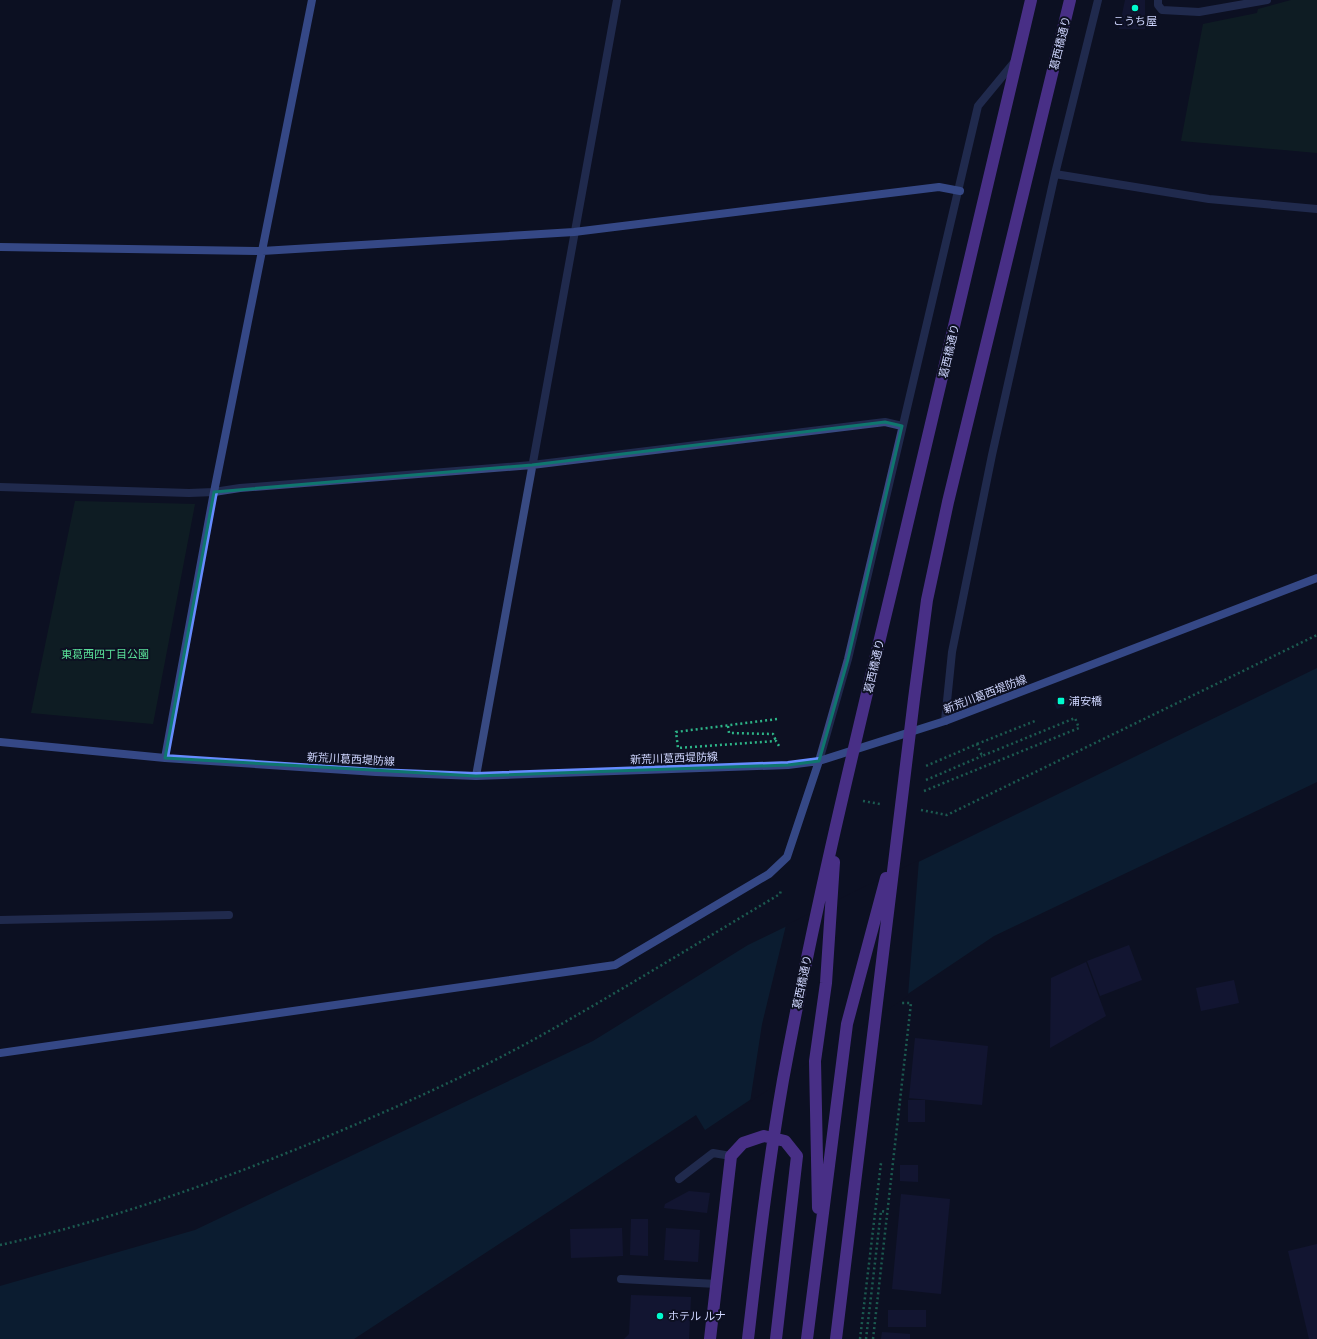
<svg xmlns="http://www.w3.org/2000/svg" width="1317" height="1339" font-family="Quicksand,'Noto Sans JP',sans-serif">
  <style>
    .green { fill: #102c24 }
    .water { fill: #092c40 }
    .pier { fill: #0d1022 }
    .building { fill: #191c43 }
    .lines { fill: none; stroke-linecap: round; stroke-linejoin: round }
    .path { stroke: #2db487; stroke-width: 2.5; stroke-dasharray: 2 3; stroke-linecap: butt }
    .lane { stroke: #384a82; stroke-width: 8 }
    .street { stroke: #384a82; stroke-width: 8 }
    .secondary { stroke: #668cff; stroke-width: 8 }
    .primary { stroke: #9156ff; stroke-width: 12 }
    .marked { fill: none; stroke: #0f766e; stroke-width: 3; stroke-linejoin: round }
    .poi-dot { fill: #00face; stroke: #0d1022; stroke-width: 1.5 }
    .labels { text-anchor: middle; dominant-baseline: central; stroke-width: 4; stroke-linejoin: round; paint-order: stroke }
    .poi-label { font-size: 11px; fill: #cfd6ff; stroke: #0d1022; text-anchor: start }
    .street-label { font-size: 11px; fill: #cfd6ff; stroke: #0d1022 }
    .park-label { font-size: 11px; fill: #5ae099; stroke: #0d1022 }
  </style>
  <rect width="100%" height="100%" fill="#0d1022"/>
  <!-- green -->
  <path class="green" d="M1291,0H1317V153L1181,141L1203,24L1257,13L1258,9Z
    M75,501L195,504L153,724L31,713Z"/>
  <!-- water -->
  <path class="water" d="M1317,668V782L994,936L705,1130L696,1115L354,1339H0V1286L195,1230L593,1041L748,945Z"/>
  <!-- pier -->
  <path class="pier" d="M919,860L908,996L750,1102L762,1024L786,925Z"/>
  <!-- building -->
  <path class="building" d="M1125,0H1145V29H1119Z
    M1072,696L1075,702L1057,709L1054,703Z
    M1129,945L1142,980L1100,996L1087,961Z
    M1086,962L1106,1016L1050,1048L1051,978Z
    M1234,980L1239,1003L1201,1011L1196,988Z
    M915,1038L988,1046L982,1105L909,1098Z
    M908,1100H925V1122H908Z
    M900,1165H918V1182L900,1181Z
    M689,1191L710,1193L707,1213L664,1208L665,1204Z
    M901,1194L950,1199L941,1294L892,1289Z
    M631,1219H648V1256L630,1255Z
    M622,1228L623,1256L571,1258L570,1229Z
    M666,1228L700,1230L698,1262L664,1260Z
    M1317,1244V1339H1309L1288,1251Z
    M631,1295L691,1297L689,1339H624L629,1334Z
    M888,1310H926V1327H888Z
    M882,1332L910,1334V1339H881Z"/>
  <g class="lines">
    <!-- path -->
    <path class="path" d="M777,719L676,732L678,748L776,741L779,746
      M728,726L729,733L773,734L776,741
      M977,744L1035,721
      M926,780L982,756
      M924,791L1079,728L1075,718L982,756L977,744L926,766
      M863,801L880,804
      M921,810L947,815L1317,635
      M0,1245C109,1221 216,1182 319,1140C395,1108 470,1075 542,1035C622,990 701,941 780,894L781,890
      M860,1339L881,1163
      M866,1339L881,1211L887,1212
      M873,1339L911,1003H900"/>
    <!-- lane -->
    <path class="lane" d="M1158,0V5L1162,10L1199,12L1267,0
      M0,920L229,915
      M621,1279L717,1284"/>
    <!-- street -->
    <path class="street" d="M1055,174L1209,199L1317,209
      M0,487L189,493L214,492L240,488L532,465L885,422L902,426
      M945,721L952,652L992,455L1055,174L1098,0
      M819,761L848,659L978,106L1016,60
      M476,776L617,0
      M679,1179L713,1153L731,1156"/>
    <!-- secondary -->
    <path class="secondary" d="M0,247L262,251L574,232L939,187L960,191
      M0,742L165,758L376,772L476,776L788,765L819,761L945,721L1317,578
      M165,758L214,492L312,0
      M0,1053L615,965L769,874L787,857L819,761"/>
    <!-- primary -->
    <path class="primary" d="M818,1208L815,1061L826,983L834,862
      M710,1339L731,1156L743,1143L764,1136L785,1141L797,1156L776,1339
      M748,1339C758,1252 768,1166 783,1080C814,911 855,743 895,576C941,384 987,192 1031,0
      M807,1339L847,1024L886,878
      M836,1339L914,699L927,600L948,502L1070,0"/>
  </g>
  <!-- marked area -->
  <path d="M0 0H1317V1339H0ZM885,422L902,426L848,659L819,761L788,765L476,776L165,758L214,492L532,465Z" fill="#0d1022" fill-opacity=".55" fill-rule="evenodd"/>
  <path class="marked" d="M885,422L902,426L848,659L819,761L788,765L476,776L165,758L214,492L532,465Z"/>
  <!-- markers -->
  <g class="poi-dot">
    <circle cx="1135" cy="8" r="4"/>
    <rect x="1057" y="697" width="8" height="8" rx="2"/>
    <circle cx="660" cy="1316" r="4"/>
  </g>
  <g class="labels">
    <!-- poi labels -->
    <g class="poi-label">
      <text x="1135" y="21" text-anchor="middle">こうち屋</text>
      <text x="1069" y="701">浦安橋</text>
      <text x="668" y="1316">ホテル ルナ</text>
    </g>
    <!-- street labels -->
    <g class="street-label">
      <text transform="translate(1060 43) rotate(-76)">葛西橋通り</text>
      <text transform="translate(949 351) rotate(-77)">葛西橋通り</text>
      <text transform="translate(874 666) rotate(-77)">葛西橋通り</text>
      <text transform="translate(985 694) rotate(-21)">新荒川葛西堤防線</text>
      <text transform="translate(674 758) rotate(-2)">新荒川葛西堤防線</text>
      <text transform="translate(351 759) rotate(3)">新荒川葛西堤防線</text>
      <text transform="translate(802 982) rotate(-78)">葛西橋通り</text>
    </g>
    <!-- park labels -->
    <g class="park-label">
      <text x="105" y="654">東葛西四丁目公園</text>
    </g>
  </g>
</svg>
